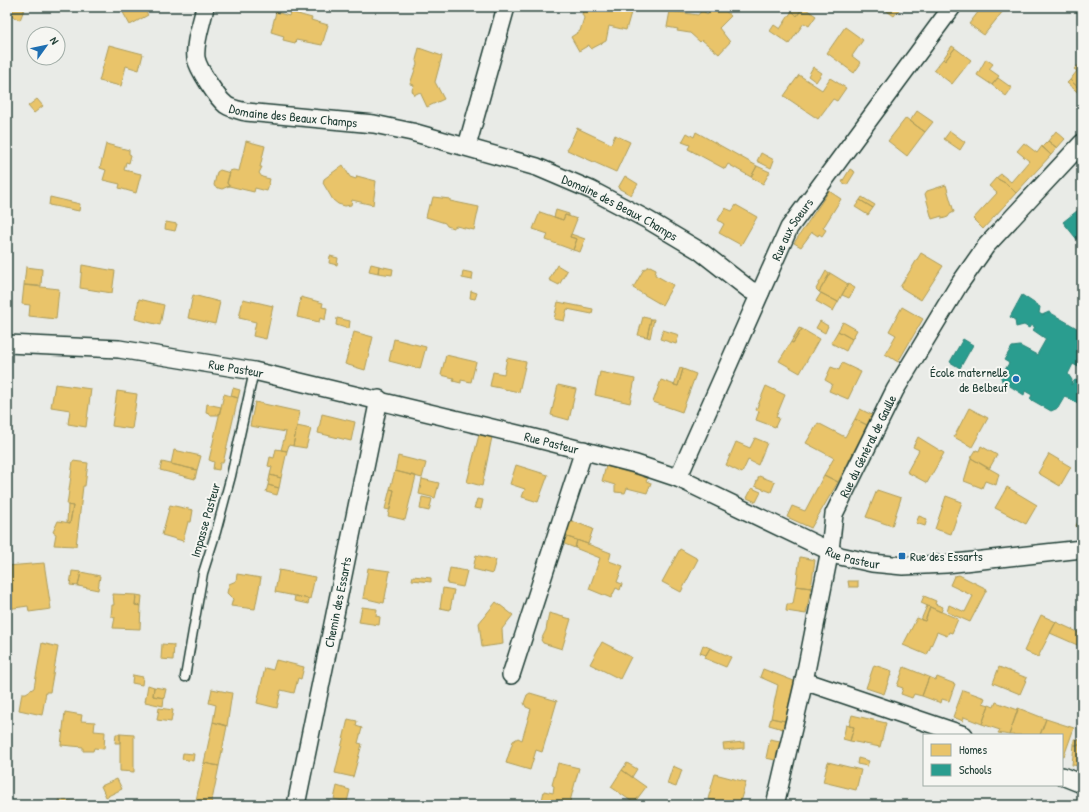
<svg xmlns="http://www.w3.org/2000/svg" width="1089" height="812" font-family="'Patrick Hand',sans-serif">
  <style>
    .homes { fill: #e9c46a; stroke: #ac9c5a }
    .schools { fill: #2a9d8f; stroke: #278074 }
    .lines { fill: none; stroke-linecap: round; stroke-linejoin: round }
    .service-casing { stroke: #1f3d34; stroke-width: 11 }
    .minor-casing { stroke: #1f3d34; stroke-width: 20 }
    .service { stroke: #f6f6f2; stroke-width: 8 }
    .minor { stroke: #f6f6f2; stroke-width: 17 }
    .poi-dot { fill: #1f6fb2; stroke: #f6f6f2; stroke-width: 1.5 }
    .labels { text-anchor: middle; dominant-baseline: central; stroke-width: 4; stroke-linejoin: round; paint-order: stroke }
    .street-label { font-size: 13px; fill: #1f3d34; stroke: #f6f6f2 }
    .poi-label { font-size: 13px; fill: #1f3d34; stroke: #f6f6f2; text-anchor: end }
  </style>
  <rect width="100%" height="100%" fill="#e9ebe7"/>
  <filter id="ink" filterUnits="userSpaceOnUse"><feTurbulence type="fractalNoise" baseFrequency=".025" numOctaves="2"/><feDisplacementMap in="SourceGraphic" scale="8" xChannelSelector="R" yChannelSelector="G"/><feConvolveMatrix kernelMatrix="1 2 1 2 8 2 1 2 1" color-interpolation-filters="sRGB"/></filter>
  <g filter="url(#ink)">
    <!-- homes -->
    <path class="homes" d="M7,7H25L20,20L7,14Z
      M120,7H150L146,12L148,15L130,25Z
      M584,7H624L632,9L626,30L609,26L606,41L591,49L589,45L579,51L571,37L580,31L584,18L582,14Z
      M714,7H721L731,16L719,28L730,42L719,54L702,40L700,42L690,33L677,31L678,29L667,27L670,11L698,15L702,10L707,14Z
      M795,7H803L797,16L792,11Z
      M803,7L816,16L809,26L804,23L789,44L770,31L774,25L780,29L792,11L797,16Z
      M881,7H901L894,16Z
      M982,7H998L1003,11L984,35L969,24Z
      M276,12L289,16L290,12L312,18L311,20L328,25L322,45L296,40L295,43L283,40L284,36L271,32Z
      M845,27L863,40L852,56L861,63L854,73L827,53Z
      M109,45L143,54L139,70L126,66L121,86L99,81Z
      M952,46L955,48L945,61L943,59Z
      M419,48L442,56L435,82L444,99L427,107L420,92L414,95L412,90L414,85L410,84L417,64L416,60Z
      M955,48L971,60L952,84L934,70L943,59L945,61Z
      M986,59L993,64L989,69L999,76L992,85L977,75Z
      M1080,64L1082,66V91L1070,80L1077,71L1074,69Z
      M813,67L822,73L816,82L808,76Z
      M799,75L822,90L830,78L846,88L837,101L833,99L818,119L784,96Z
      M998,78L1012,88L1006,96L992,85Z
      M1070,80L1082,91V96L1067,83Z
      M37,99L43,106L34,113L28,106Z
      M917,111L933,122L925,132L910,121Z
      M906,118L925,132L907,156L888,141Z
      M577,128L611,144L615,135L630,142L616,172L567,150Z
      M950,131L965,142L960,150L944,139Z
      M1056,131L1065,139L1057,148L1048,141Z
      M696,132L757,166L751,177L728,164L725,169L688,149L690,145L682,142L687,133L694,137Z
      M246,141L265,146L260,167H262L259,173L262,177L270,179L267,191L255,188L254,192L229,186L227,183L230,171L233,170L239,171Z
      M1048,141L1057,148L1051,155L1042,147Z
      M1024,143L1037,153L1042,146L1051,155L1016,193L1007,184L996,178L1001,174L1011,182L1029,161L1017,151Z
      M106,144L129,150V154L131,155L129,163L126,162L124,170L141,174L136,193L119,188L120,184L103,180L106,170L100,168Z
      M761,153L774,160L771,168L757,161Z
      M343,165L350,177L356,179L357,176L376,181L373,205L352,200L351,205L345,206L338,204L333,200L323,183L324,179Z
      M757,166L770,172L763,184L751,177Z
      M850,169L855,172L847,185L842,182Z
      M220,170L230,173L227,183L229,186L222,189L215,187L214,185L217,172Z
      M625,176L638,184L631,195L618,188Z
      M996,178L1007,184L1016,193L983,229L973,219L997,193L989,186Z
      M946,185L954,212L950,214L948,217L942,219V216L932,219L925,194L927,191Z
      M829,191L841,199L823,228L826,230L822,236L819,234L818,236L812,232L801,247L794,243Z
      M50,197L80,204L79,211L49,205Z
      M433,197L450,199V201L479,207L474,230L456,226L453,228L447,226L445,223L426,217L429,205H431Z
      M862,197L875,205L873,208L860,200Z
      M860,200L873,208L868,215L855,207Z
      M736,205L757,217L741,245L719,233L724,224L718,220L725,208L732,211Z
      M556,210L569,214V216L565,215L563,220L554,217Z
      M540,212L563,220L565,215L577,219L570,237L577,239L573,250L546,240L548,234L533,229Z
      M166,222L177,224L175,231L165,229Z
      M571,234L585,239L580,252L573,250L577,239L570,237Z
      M921,253L943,266L921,300L900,287Z
      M330,256L338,258L337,265L329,263Z
      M371,264L379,266L378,273L369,271Z
      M82,265L115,271L112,293L80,288Z
      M557,265L567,271L559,285L549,280Z
      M379,266L393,269L392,275L378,273Z
      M650,266L656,269L655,275L673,285L662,305L633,288L644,269Z
      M26,267L42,269L41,286L24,285Z
      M463,271L473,273L472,280L462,278Z
      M826,271L830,273L819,292L816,289Z
      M830,273L848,284L838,302L819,292Z
      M848,284L855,288L849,298L842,295Z
      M24,285L59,289L56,319L29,316L30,305L22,304Z
      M471,291L477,293L475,299L470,298Z
      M821,293L838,302L833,311L816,301Z
      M193,295L220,302L215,324L188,318Z
      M301,297L323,303L322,307L327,308L325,320L320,318L319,322L297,317Z
      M139,299L164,305L160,325L135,319Z
      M243,299L273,306L266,339L253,336L256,322L239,318Z
      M558,302L593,309L592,314L567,309L564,321L554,319Z
      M902,307L923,319L898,362L885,354L896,335L889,331Z
      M643,317L651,319L647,337L638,335Z
      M337,318L350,321L349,329L336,325Z
      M651,319H654L650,338L647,337Z
      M820,321L828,326L825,333L816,328Z
      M843,322L857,330L852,339L838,331Z
      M799,328L802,329L793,343L791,342Z
      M802,329L819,339L800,373L779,361L791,342L793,343Z
      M663,330L679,335L676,344L660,339Z
      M838,331L852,339L846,351L831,343Z
      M354,332L373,337L365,370L345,364Z
      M394,339L426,347L420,369L389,361Z
      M446,355L476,362L471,382L461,380V383L453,381L454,378L441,375Z
      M507,358L526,362L519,392L490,386L493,372L504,374Z
      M842,363L861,372L848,399L829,391L832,384L825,380L831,367L839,370Z
      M680,368L683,369L678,386L674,385Z
      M683,369L696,374L682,412L653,402L661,380L678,386Z
      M600,372L635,379L630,403L595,395Z
      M55,384L91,389L86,427L68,424L70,410L51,407Z
      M558,385L576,389L569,420L551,415Z
      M766,386L785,395L776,417L779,418L775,427L756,420L759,411L756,410Z
      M233,388L240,390L238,398L231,396Z
      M117,391L137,394L132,429L112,426Z
      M224,394L238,398L223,463H220L219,470L213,469L214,462L209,460Z
      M255,402L300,412L293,446L289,445L287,451L281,450L286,432L250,426Z
      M207,404L221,407L219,415H210L209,413L206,412Z
      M969,408L988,418L972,447L954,437Z
      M860,409L872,415L867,425L855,419Z
      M322,414L355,422L351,441L318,433Z
      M855,419L867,425L838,482L824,475L834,458L806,443L818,423L845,437Z
      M297,426L311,429L306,448L293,446Z
      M479,435L492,437L482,486L467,482Z
      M918,437L944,453L927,483L907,472L919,450L913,447Z
      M755,438L767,443L758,465L748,460L742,473L726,465L736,442L750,448Z
      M981,446L997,455L989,469L971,458L976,450L979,451Z
      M276,449L287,451L281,478L270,475L272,467L268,466L270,457L274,458Z
      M174,450L201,456L197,470L171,464Z
      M1049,454L1071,467L1060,486L1038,473Z
      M398,456L426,463L422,478L395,471Z
      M971,458L999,474L996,485L985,481L982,488L964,481Z
      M73,461L88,463L85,486H83L76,546L54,545L56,534L53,532L58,521L70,523L73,506L67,505Z
      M162,462L197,470L195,479L160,470Z
      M516,465L548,475L538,502L522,497L525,489L510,484Z
      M606,466L648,478L646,481L651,483L647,493L627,488L625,493L615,492V485L602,481Z
      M395,471L416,476L405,520L388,516L394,490L390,489Z
      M270,475L281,478L279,488L268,485Z
      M824,475L838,482L811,528L787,517L792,506L805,511Z
      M759,476L775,482L771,492L755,486Z
      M422,479L439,483L435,498L419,494Z
      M268,485L279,488L277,495L266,492Z
      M1007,487L1037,505L1026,524L995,508Z
      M752,488L761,492L756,502L747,498Z
      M390,489L394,490L390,510L385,509Z
      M877,490L901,498L892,526L866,517Z
      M946,496L962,502L951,534L935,529Z
      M422,497L432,499L429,511L420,509Z
      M477,499L483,500L481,509L474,508Z
      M68,505L73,506L70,523L67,522Z
      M170,505L193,510L191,522H188L183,541L162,535Z
      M919,516L927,519L925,526L916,523Z
      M567,519L593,529L588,544L564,536Z
      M1079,519L1082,521V529L1076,526Z
      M564,536L577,540L575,548L562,543Z
      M577,540L611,553L609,561L623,566L617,582L622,584L620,590L616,588L611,598L589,589L600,558L575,548Z
      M680,549L698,559L681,592L662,582Z
      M476,555L496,560L492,574L473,569Z
      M800,557L815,560L811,588L796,586Z
      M44,563L51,609L29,612L28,606L7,609V566Z
      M368,568L390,571L384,603L363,598Z
      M450,568L467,571L463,587L447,584Z
      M279,570L315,577L310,599L275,592Z
      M72,571L81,572L78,586L70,585Z
      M81,572L100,576L98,590L78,586Z
      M237,574L261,578L255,609L231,606L233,599L227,593L229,584L236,581Z
      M959,575L987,589L970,622L947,612L949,605L965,612L973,596L950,585L954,576Z
      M413,576L431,578V582L412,580Z
      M848,581H858V587H849Z
      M796,586L811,588L806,614L786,611L787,604H793Z
      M443,588L454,590L450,610L440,608Z
      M113,594L136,595L135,605L141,606L140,629L113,628L115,617L111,616L112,605H114Z
      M136,595L142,596L141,606L135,605Z
      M295,596L309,599L308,604L294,601Z
      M924,596L936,601L935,604L943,607L941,612L921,603Z
      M496,602L513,615L502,629L503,644L482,647L479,623Z
      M927,606L930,607L925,621L921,620Z
      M362,607L377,609L376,616L380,617L379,625L359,622Z
      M930,607L958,619L952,633L949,632L947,636L937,632L927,655L903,645L917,618L925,621Z
      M549,613L571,619L562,649L543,643L541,640L546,630Z
      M1041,615L1056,622L1038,657L1024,651Z
      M1056,622L1082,634V647L1050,633Z
      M602,642L631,657L620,679L590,664Z
      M42,643L58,647L50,692H46L42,715L19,710L22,693H26L34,688Z
      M162,644L174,645L173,660L161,659Z
      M703,645L710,648L706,655L700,653Z
      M710,648L731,657L726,667L704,658Z
      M276,660L304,667L301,679L298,678L294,693L281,690L277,708L257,703L265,668L273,670Z
      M874,665L892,671L884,694L866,688Z
      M904,667L929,677L922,696L914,694L912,698L901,694L903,688L897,686Z
      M999,667L1027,678L1020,694L993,683Z
      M763,669L794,681L785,721L771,718L778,685L760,677Z
      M133,675L143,677L142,685L132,683Z
      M929,677L936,680L937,677L955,684L949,701L942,699L941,703L922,696Z
      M148,685L154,687L153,696L164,698L163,706L145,702Z
      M154,687L166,689L164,698L153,696Z
      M212,689L232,693L227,726L213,722L216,705L209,703Z
      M963,690L985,698L983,703L989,705L982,724L964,717L963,721L953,717Z
      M530,693L557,701L543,749L542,752L536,750L530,770L506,763L513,741L518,738L522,740L531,709L526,707L524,703L527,695Z
      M996,702L1018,710L1009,735L998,733L1000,730L982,724L989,705L994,707Z
      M159,708L173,710L171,722L157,720Z
      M1018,708L1046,719L1040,735H1009Z
      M65,712L82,715L81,721L95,722L94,731L105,732L104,749L94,748L93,751H83V747L61,745Z
      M852,715L886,723L880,747L850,741L854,727L849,726Z
      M771,718L785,721L783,729L769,725Z
      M348,719L357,721L356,726L362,728L358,743L362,744L353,777L335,773Z
      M1046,719L1074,728L1064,756L1062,755V735H1040Z
      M213,722L227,726L219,766L204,763Z
      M846,725L854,727L850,741L843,739Z
      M116,734H120V743H115Z
      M120,734L134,735V772L120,771Z
      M770,739L780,741L775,760L766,758Z
      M1074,739L1082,740V745H1074Z
      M744,742V748L724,750L723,744Z
      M1074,745H1082V766L1072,765Z
      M183,753L194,754L193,761L182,759Z
      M858,758L869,761L867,766L857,764Z
      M828,762L861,770L856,790L823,782Z
      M204,763L219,766L211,805H195Z
      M558,763L579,768L569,805H541L544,791L553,793L554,786L552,785Z
      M627,763L637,769L632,777L622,770Z
      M673,766L682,770L676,787L667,784Z
      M622,770L646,787L634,803L611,787Z
      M715,774L746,782L739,805H732L708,799Z
      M117,779L122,789L106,797L101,786Z
      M337,786L350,790L347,802L334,799Z
      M59,800L72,801L87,802V805H59Z
      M34,802V805H14V803Z"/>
    <!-- schools -->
    <path class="schools" d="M1082,207V240L1079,242L1063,222Z
      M1022,295L1040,307L1039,313L1042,315L1049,312L1082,331V369L1073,364L1068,374L1072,380L1071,385L1075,380L1082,382V393L1077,403L1065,396L1058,408L1051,411L1030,399L1032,395L1025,391L1024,395L1002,381L1001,377L1009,363L1004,360L1012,347L1020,346L1037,355L1046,339L1033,330L1035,327L1031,325L1029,328L1024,325L1016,327L1015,320L1010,317Z
      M963,339L973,345L960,368L950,362Z"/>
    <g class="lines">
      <defs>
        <path id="service" d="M185,677L203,573L216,532L231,476L254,371"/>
        <g id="minor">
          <path id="s1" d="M205,7C202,23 194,42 196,58C198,69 217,98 226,105C232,109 239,110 246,112L374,124L412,132L537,167L591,190L648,220L700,251L750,290L760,293"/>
          <path d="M467,146L506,7"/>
          <path id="s2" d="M7,344L119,349L254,371L530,437L636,464L678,478L840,556L872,563L903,566L946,564L1082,549"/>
          <path id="s3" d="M678,478L789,228L952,7"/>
          <path d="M511,675L584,450"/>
          <path d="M804,681L964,735"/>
          <path d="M1062,776L1082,784"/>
          <path id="s4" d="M296,805L379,399"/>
          <path id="s5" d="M775,805L804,681L830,550L834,514L895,390L958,286L986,246L1082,143"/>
        </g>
      </defs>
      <!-- service casing -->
      <use href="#service" class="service-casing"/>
      <!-- minor casing -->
      <use href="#minor" class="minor-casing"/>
      <!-- service -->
      <use href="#service" class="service"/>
      <!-- minor -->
      <use href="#minor" class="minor"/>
    </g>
  </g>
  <!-- markers -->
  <g class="poi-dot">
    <circle cx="1016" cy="379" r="4"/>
    <rect x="898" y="552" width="8" height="8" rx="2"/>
  </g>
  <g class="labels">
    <!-- street labels -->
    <g class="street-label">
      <text stroke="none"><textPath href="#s1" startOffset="177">Domaine des Beaux Champs</textPath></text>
      <text stroke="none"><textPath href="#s1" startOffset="519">Domaine des Beaux Champs</textPath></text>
      <text stroke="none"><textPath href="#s3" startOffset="274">Rue aux Soeurs</textPath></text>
      <text stroke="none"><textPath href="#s2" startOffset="231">Rue Pasteur</textPath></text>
      <text stroke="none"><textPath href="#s2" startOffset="555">Rue Pasteur</textPath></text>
      <text stroke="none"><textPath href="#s5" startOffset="373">Rue du Général de Gaulle</textPath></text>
      <text transform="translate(205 520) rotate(-74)">Impasse Pasteur</text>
      <text stroke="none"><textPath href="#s2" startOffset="879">Rue Pasteur</textPath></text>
      <text stroke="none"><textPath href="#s4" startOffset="207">Chemin des Essarts</textPath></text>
    </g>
    <!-- poi labels -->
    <g class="poi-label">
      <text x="1008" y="372">École maternelle<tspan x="1008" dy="15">de Belbeuf</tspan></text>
      <text x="910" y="556" text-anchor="start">Rue des Essarts</text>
    </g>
  </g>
  <!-- margin -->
  <rect width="1089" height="812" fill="none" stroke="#f6f6f2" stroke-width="24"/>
  <rect x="12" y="12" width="1065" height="788" fill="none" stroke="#1f3d34" stroke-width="1.5" filter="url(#ink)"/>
  <!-- legend -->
  <rect x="923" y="734" width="140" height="52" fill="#f6f6f2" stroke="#a0aca6"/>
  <rect x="931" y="744" width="20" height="12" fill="#e9c46a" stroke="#a0aca6"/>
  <text x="959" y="754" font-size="12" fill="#1f3d34">Homes</text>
  <rect x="931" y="764" width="20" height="12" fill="#2a9d8f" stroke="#a0aca6"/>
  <text x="959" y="774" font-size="12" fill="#1f3d34">Schools</text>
  <!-- north arrow -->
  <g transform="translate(46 46) rotate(57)"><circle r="19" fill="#f6f6f2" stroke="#a0aca6"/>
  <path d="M0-3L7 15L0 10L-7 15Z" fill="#1f6fb2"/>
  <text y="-6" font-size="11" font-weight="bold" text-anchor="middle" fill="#1f3d34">N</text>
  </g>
</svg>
